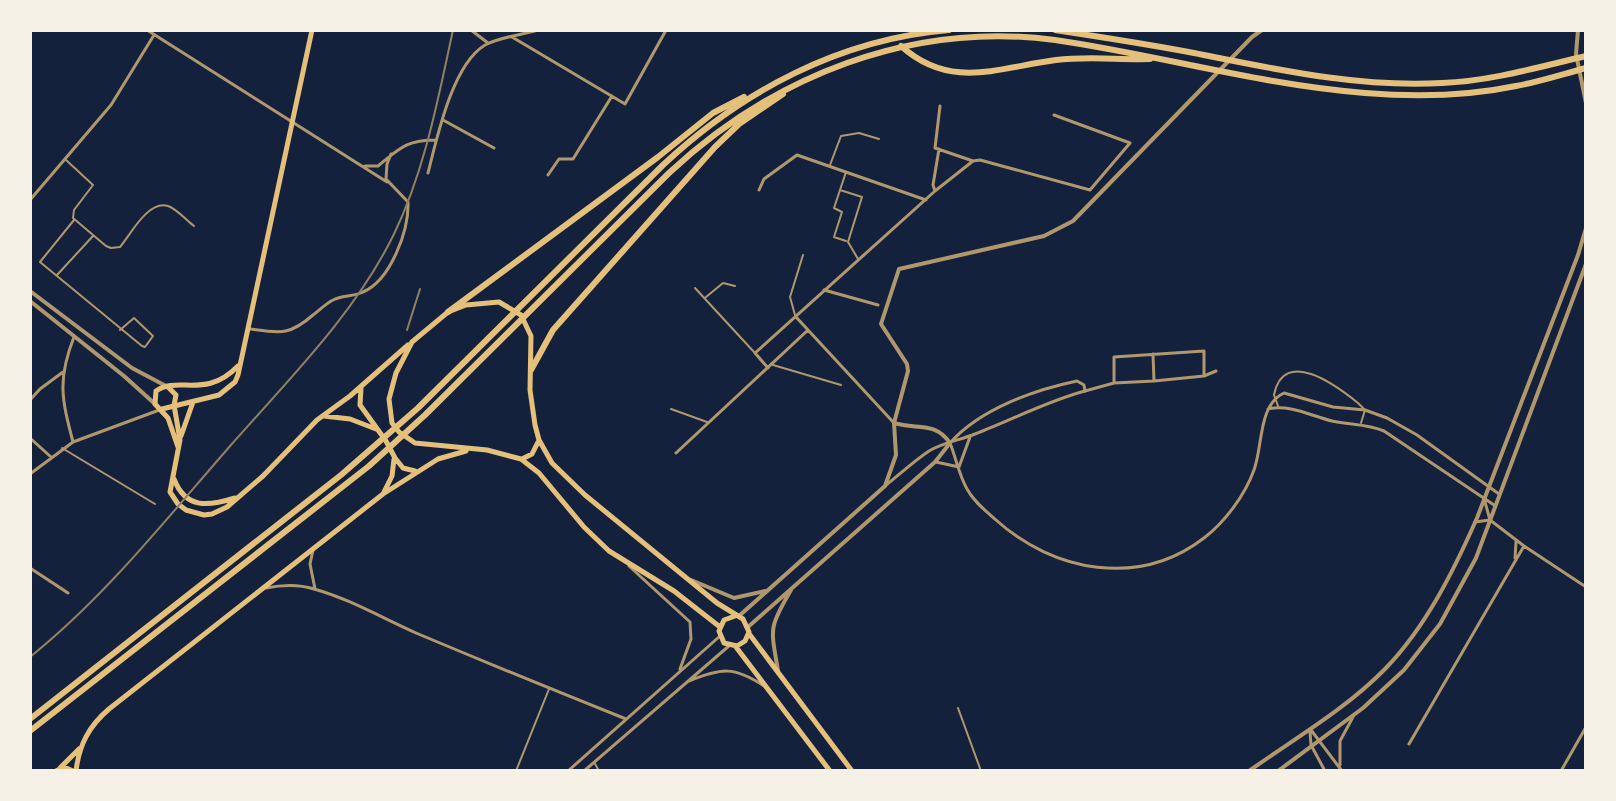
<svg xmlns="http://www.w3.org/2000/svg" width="1616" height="801" font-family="'PT Sans Narrow',sans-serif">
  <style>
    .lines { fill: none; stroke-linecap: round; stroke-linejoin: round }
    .service { stroke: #b1986c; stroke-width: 2 }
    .pedestrian { stroke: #b1986c; stroke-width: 3 }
    .minor { stroke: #b1986c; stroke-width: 3 }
    .tertiary { stroke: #b1986c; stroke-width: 4 }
    .secondary { stroke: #e5c07b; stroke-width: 5 }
    .trunk { stroke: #e5c07b; stroke-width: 6 }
    .rail { stroke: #918062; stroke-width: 2 }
  </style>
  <rect width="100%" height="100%" fill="#14213d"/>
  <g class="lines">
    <!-- service -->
    <path class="service" d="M66,160L93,185L74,210L73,218L106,246L111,248L120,247C131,234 148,200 168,206C177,209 187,221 194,226
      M830,165L841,136L859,133L879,139
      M840,190L862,197L848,242L858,259
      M74,220L40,262L142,346L145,347L153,336L134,318L120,330
      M846,241L834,237L842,212L834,208L846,172
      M57,275L93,236
      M695,288L754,352
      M706,297L723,283L735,286
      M795,315L790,297L803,255
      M773,365L841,385
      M1278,406L1274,395C1284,346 1337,386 1358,403L1365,410L1361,423
      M671,409L707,422
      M62,448L155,504
      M958,708L981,771
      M594,762L599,771
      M516,771L549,689"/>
    <!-- pedestrian -->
    <path class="pedestrian" d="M1154,381L1204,376L1216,371
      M1114,383L1154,381L1153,354
      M1085,391L1114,383V357L1204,351V376"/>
    <!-- minor -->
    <path class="minor" d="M147,30L387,182
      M471,30L488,43
      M512,37L625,104L665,32
      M940,106L935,148L973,161L980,160L1090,190L1130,143L1054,115
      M443,120L494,148
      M365,166H378C400,148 407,140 436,140
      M428,173C437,138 452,65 485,45C499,37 522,35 538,30
      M548,175L559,159H573L612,96
      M759,190L764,179L797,155L926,200
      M935,191L933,185L939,149
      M30,200L111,105L154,35
      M824,290L878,305
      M796,317L894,423
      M250,329C280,333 289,336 313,315C320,310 325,304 333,300C342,295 353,297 363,292C391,280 409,230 408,202L386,179L387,164L391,154
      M768,368L755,353L935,191L973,161
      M30,400L40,389L63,372
      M1268,409C1290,404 1311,416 1332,421C1350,425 1367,424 1384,431L1494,505
      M30,438L51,457
      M73,442C62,400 57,380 74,337
      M950,443C956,458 959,475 967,489C974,502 986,511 996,520C1054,572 1139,588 1204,538C1225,522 1245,495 1254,470C1263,446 1258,405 1284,393L1333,407L1365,410L1387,418L1417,435L1499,494
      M676,453L808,330
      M936,462L959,467
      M959,467L970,437
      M30,474L73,442L162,409
      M885,486C900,474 914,461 929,451C942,443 960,440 975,434C1012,420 1047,401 1085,391L1084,385L1077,381C1034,390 980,409 950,443
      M1485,502L1490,520L1524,546L1586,587
      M1475,522L1490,520
      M313,550L310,564L315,589
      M1515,558L1516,542
      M629,566L690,622L691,639L680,669
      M30,568L68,593
      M266,588C281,585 298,584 314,589C350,599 382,618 416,633C485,662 556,691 626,719
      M689,681C721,668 734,666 764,686
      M1311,730L1342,771
      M1310,732L1311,745L1325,771
      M1409,744L1524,546
      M1340,765V741L1353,717
      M568,771L720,636
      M584,771L730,645
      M1561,771L1586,727"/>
    <!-- tertiary -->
    <path class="tertiary" d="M1578,30L1576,54L1586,103
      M30,291L132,368L166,386
      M30,301L124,376L155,404
      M691,580L734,598L765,591
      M739,616L885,486L896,455L894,423L908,371L907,364L881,324L899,269L1044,236L1073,221L1252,37L1262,30
      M748,627L935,462L950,443C935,421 917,430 894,423
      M778,671C771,628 768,629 791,590
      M1249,771C1294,739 1346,709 1385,669C1426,627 1454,570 1477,518L1578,255L1586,228
      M1278,771L1363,708L1404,670L1440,624L1476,558L1586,264"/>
    <!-- secondary -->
    <path class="secondary" d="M168,387L176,395L174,405L180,440L170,492L178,504L186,510L204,515L212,514L227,507L263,476L317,420L350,396L408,345
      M361,388L360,405L386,441L395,458L403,468L415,471
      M162,409L219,395L235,382L238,375L312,30
      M324,416L350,419L376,429
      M181,436L193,402
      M178,447L168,418L155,404L156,391C179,375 205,400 238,366
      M522,459L532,454L538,442
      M174,479C186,510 209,506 235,498
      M383,494L392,476L394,459
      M720,627L674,591L609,551L584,527L539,473L521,459L487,450L415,443L399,432L392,423L389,399L396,373L412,342L448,312L466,305L499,302L521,315L531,336L530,390L535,425L539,440L552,463L585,495L717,603L743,619L749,632L745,641L737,646L724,643L719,631L724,620L735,616
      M750,635L852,771
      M736,647L830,771
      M60,768L79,749
      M56,771L64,767L73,771
      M76,771C79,745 89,726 109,709L383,494L438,459L466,451"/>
    <!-- trunk -->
    <path class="trunk" d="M1055,30C1101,37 1147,44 1194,53C1275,69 1358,88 1442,83C1491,81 1539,67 1586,56
      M901,46C951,91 1000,67 1056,60C1088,56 1119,60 1150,59
      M448,312L658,157L713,113L744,97
      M531,370L553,330L715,147L739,124L783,94
      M30,719L341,475L418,408L663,165C742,91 840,39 949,30
      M30,731L369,466L425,415L669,173C773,76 911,21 1055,40C1159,55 1261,85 1365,93C1414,97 1468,96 1516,86C1539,82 1563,74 1586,68"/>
    <!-- rail -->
    <path class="rail" d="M407,330L420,289
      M30,657C106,596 167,518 231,445C289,379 355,314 394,234C425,170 438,99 453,30"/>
  </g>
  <!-- border -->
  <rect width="1616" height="801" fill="none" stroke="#f6f1e7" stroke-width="64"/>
</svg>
